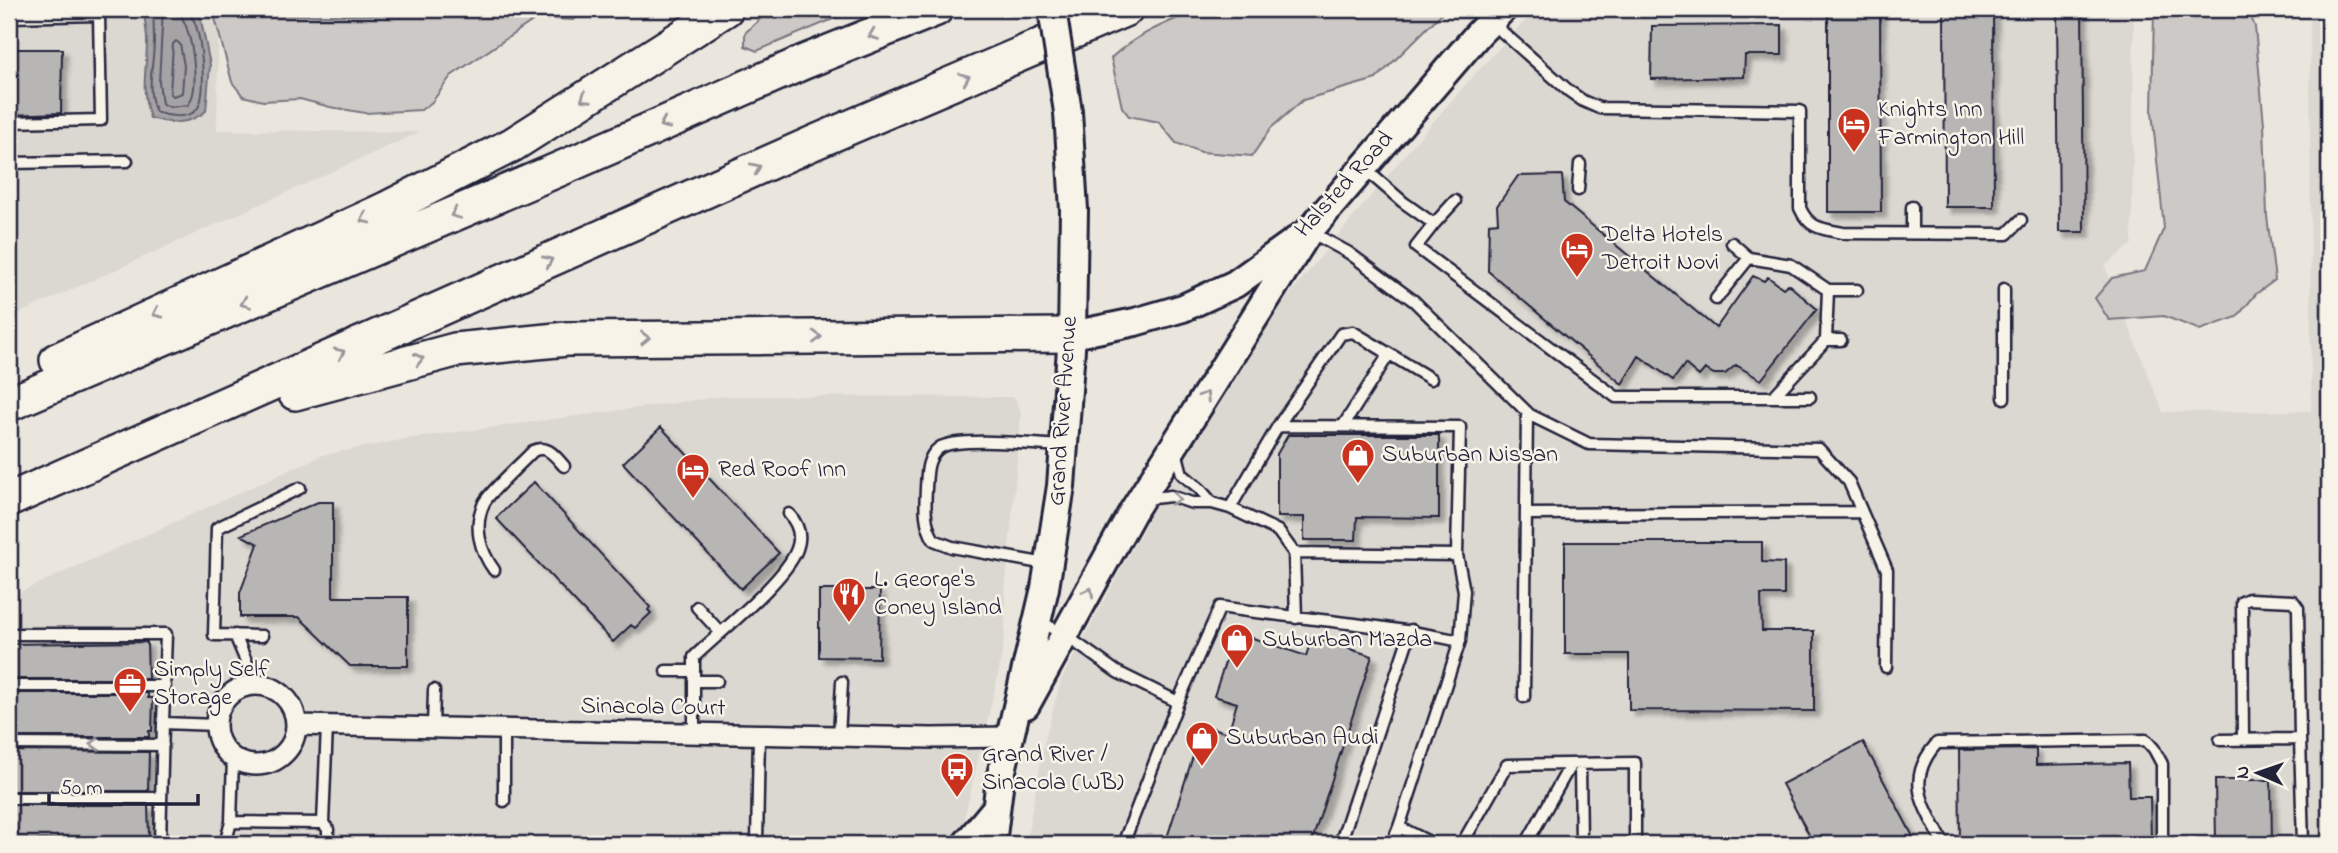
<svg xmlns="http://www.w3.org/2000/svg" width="2338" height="853" font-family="'Indie Flower',sans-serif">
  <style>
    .built { fill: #dbd8d2 }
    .green { fill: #cdc9c6; stroke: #787680; stroke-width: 2 }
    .water { fill: #a6a3a6; stroke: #716f7b; stroke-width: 2 }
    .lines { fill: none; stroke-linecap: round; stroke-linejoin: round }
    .shore { stroke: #575666; stroke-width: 2 }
    .building { fill: #b8b6b5; stroke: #22223b; stroke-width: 2; filter: url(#shadow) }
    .lane-casing { stroke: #22223b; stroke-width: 15 }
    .street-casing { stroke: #22223b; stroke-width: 24 }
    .secondary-casing { stroke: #22223b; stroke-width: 32 }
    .highway-casing { stroke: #22223b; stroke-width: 38 }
    .lane { stroke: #f7f3e8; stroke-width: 10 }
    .street { stroke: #f7f3e8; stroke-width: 19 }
    .secondary { stroke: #f7f3e8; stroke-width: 26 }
    .highway { stroke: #f7f3e8; stroke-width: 33 }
    .secondary-bridge-casing { stroke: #22223b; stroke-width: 32; stroke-linecap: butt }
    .secondary-bridge { stroke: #f7f3e8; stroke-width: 26 }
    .oneway { stroke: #97959a }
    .labels { text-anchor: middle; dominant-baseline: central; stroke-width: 5; stroke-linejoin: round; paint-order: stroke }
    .poi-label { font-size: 24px; fill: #22223b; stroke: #f7f3e8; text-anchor: start }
    .street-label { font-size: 24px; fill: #22223b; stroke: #f7f3e8 }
  </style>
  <defs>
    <filter id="shadow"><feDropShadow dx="5.5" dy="5.5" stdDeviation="2" flood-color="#0004"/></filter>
  </defs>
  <rect width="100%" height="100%" fill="#eae6de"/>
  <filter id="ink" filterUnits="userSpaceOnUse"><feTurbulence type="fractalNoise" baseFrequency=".0143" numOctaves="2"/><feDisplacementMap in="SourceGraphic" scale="14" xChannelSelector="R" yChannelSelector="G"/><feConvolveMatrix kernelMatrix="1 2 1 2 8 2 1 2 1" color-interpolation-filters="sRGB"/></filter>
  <g filter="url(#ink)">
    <!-- built -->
    <path class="built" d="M9,9H219L217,130L420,132L9,318Z
      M1536,9H2134L2132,244L2105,266L2163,412L2311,411L2310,9H2329V844H1026L1044,743L1061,680L1199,425L1255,336L1412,146L1474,75Z
      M726,396L1014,397L1021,412L1020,430L1005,593V634L998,676L958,844H9V597L323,455L406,439Z"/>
    <!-- green -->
    <path class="green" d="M223,9H231L240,15H378L400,12L402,9H590L573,20L537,18L451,76L432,102L421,110L365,113L330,107L300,99L263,101L243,96L232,82L215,18Z
      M771,9H857L757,51L745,46V33Z
      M1200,9H1446L1376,79L1303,100L1271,128L1252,156L1201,152L1176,143L1159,122L1129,116L1122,107L1111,58C1136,34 1168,22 1200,9Z
      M2154,9H2248L2255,27L2264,124L2267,216L2275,280L2256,294L2237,317L2200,330L2164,316L2109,320L2095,298L2112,278L2145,271L2164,228L2152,112Z"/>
    <!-- water -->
    <path class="water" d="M152,9H192L200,15L210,65L206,111C189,125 171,124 150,118C140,89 147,70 147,41C147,32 145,23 144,13Z"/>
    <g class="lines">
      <!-- shore -->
      <path class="shore" d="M154,9C153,20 154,30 154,41C154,66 145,89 156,112C167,116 189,120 197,109C208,95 201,39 195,23C193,17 189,15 188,9
        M163,9L159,82L162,104L170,107L188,105C200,90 193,47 187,29C185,21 180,17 180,9
        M176,41L180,44L184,66L182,93L173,96L170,94L173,44Z"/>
    </g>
    <!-- building -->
    <path class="building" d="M1828,9H1880L1881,212H1828Z
      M1944,9H1993L1994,207H1945Z
      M2057,9H2082L2084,232H2059Z
      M1782,25V55H1745L1744,77L1651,79L1652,26Z
      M9,49H62L61,113L9,115Z
      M1562,175L1564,202L1716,328L1753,276L1764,281L1768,277L1783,288L1788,284L1817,309L1761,380L1736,365L1725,374H1714L1705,369L1699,376L1685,364L1673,380L1639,356L1622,384L1488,271L1489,223L1498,222L1497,206L1518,176Z
      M661,427L779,553L741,589L623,463Z
      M1288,435H1439V518L1357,517L1356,540H1304V517H1277V454Z
      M534,482L650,607L648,610L651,613L635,628L631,625L613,642L496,518Z
      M318,502H333V597H408V666H350L299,617H240V593L258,544L241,535Z
      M1565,542H1762V562L1784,563V595H1761L1762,631H1814V711L1629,710V654H1565Z
      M819,590H880L879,658L819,657Z
      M1235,632L1306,656L1312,637L1372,656L1311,844H1165L1203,725L1228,733L1237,703L1214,696Z
      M147,642L148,679H9V644Z
      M9,693H148V698H153L152,731H149V737H9Z
      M1863,742L1917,844H1814L1782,784Z
      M2036,749V765L2128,763L2129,797H2150L2151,841H2129V844L1960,843L1959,750Z
      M9,751L149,752L148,791H9Z
      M2215,780H2271L2272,844H2216Z
      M9,805H148L149,838L9,840Z"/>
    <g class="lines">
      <defs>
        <path id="lane" d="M9,17L99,15L101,120L9,122
          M1491,22L1569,91L1583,101L1599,108L1800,111V208C1809,229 1823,229 1843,233L2007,234L2021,220
          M9,163L127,161
          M1366,170L1403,202L1434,224L1416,247L1616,397H1810
          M1578,190L1580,164
          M1912,207V233
          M1434,224L1455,201
          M1309,231L1349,253L1414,301L1530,415L1589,444L1819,449L1849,482L1887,570L1886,667
          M1732,243L1749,258L1791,265L1828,290H1857
          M1716,299L1749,258
          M1826,340H1841
          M1773,397L1826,340L1828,290
          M2004,398V289
          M1278,426L1341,334L1353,332L1431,379
          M1343,426L1389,354
          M1176,451L1182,474L1200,489L1212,503
          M1144,499L1171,496L1192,503H1212L1230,508L1278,531L1294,553L1296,618
          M1230,508L1278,426L1460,427L1457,555L1294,553
          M1526,514L1862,512
          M1457,555L1464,591L1460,641
          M1046,564L952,547L934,540C924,524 925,507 926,488C927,474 926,458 939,448C958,436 1038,445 1063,446
          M494,570C480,551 473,526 484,503C489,492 523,462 533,451C547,444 555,456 564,466
          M697,607L720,632
          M1039,621L1065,635L1117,672L1178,702L1220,607C1300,619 1381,624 1460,641L1399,827L1433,844
          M9,634H166L163,723
          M235,635L256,685
          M262,636L214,635L217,528L300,488
          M666,671H694
          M694,681H717
          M9,686H165
          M1524,697L1527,412
          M327,726L323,823L328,829V844
          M433,728L434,690
          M504,730V801
          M694,733V657C720,632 786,580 797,549C802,536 798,524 789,514
          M839,736L842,682
          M2220,740L2300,739L2303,844
          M2243,740L2242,602L2249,599L2293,601L2298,608L2300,739
          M9,744L163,745
          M1580,764L1581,844
          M9,798H161
          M231,822L233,758
          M160,844L163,723L216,725
          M225,844L231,822L323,823
          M757,844L759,735
          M1123,844L1178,702
          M1340,844L1411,630
          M1392,844L1399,827
          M1462,844L1507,765L1635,763V844
          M1526,844L1571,764
          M1944,844C1925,807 1903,781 1937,743L2146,740L2154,749L2162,764V844"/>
        <path id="street" d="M216 725a40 40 0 1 1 80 0a40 40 0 1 1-80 0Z
          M297,725L931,738L1009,737"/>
        <path id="secondary" d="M1072,335L1135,322L1183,308L1235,284L1309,231L1479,33L1503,9
          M1026,705L1133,511L1309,231
          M966,844L996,808
          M992,844L1000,779L1045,588L1061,486L1072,335L1074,210L1068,112"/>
        <path id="highway" d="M57,360L386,209L512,145L726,9
          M295,393L455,350L567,339L1072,335
          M9,404L569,165L804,62L936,9
          M9,500L813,143L1126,9"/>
      </defs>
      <!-- lane casing -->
      <use href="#lane" class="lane-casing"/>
      <!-- street casing -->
      <use href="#street" class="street-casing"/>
      <!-- secondary casing -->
      <use href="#secondary" class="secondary-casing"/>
      <!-- highway casing -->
      <use href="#highway" class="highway-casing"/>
      <!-- lane -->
      <use href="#lane" class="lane"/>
      <!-- street -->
      <use href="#street" class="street"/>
      <!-- secondary -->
      <use href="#secondary" class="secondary"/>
      <!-- highway -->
      <use href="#highway" class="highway"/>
      <defs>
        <path id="secondary-bridge" d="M1052,9L1068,112"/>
      </defs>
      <!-- secondary-bridge casing -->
      <use href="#secondary-bridge" class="secondary-bridge-casing"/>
      <!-- secondary-bridge -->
      <use href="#secondary-bridge" class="secondary-bridge"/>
    </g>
    <!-- one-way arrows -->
    <defs><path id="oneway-chevron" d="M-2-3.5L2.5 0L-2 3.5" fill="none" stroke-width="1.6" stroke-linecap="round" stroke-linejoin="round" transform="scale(1.75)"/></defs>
    <g class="oneway">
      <use href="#oneway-chevron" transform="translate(873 35) rotate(158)"/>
      <use href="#oneway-chevron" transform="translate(965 78) rotate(-23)"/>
      <use href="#oneway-chevron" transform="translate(585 98) rotate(147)"/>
      <use href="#oneway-chevron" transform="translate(664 124) rotate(156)"/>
      <use href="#oneway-chevron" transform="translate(756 168) rotate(-24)"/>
      <use href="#oneway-chevron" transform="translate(455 214) rotate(157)"/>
      <use href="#oneway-chevron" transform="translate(365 219) rotate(156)"/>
      <use href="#oneway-chevron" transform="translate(548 261) rotate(-24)"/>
      <use href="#oneway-chevron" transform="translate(245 303) rotate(157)"/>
      <use href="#oneway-chevron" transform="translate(157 313) rotate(155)"/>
      <use href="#oneway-chevron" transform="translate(817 337)"/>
      <use href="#oneway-chevron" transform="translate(645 338) rotate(-1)"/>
      <use href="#oneway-chevron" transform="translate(340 353) rotate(-24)"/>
      <use href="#oneway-chevron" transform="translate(419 359) rotate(-14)"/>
      <use href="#oneway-chevron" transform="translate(1205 396) rotate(-58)"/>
      <use href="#oneway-chevron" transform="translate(1176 499) rotate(11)"/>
      <use href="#oneway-chevron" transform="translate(1089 592) rotate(-61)"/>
      <use href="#oneway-chevron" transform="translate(95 744) rotate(-180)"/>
    </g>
  </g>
  <!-- icons -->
  <defs>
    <symbol id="hotel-pin" viewBox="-11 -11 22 30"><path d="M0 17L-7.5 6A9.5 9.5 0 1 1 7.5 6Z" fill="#c8321e" stroke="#f7f3e8"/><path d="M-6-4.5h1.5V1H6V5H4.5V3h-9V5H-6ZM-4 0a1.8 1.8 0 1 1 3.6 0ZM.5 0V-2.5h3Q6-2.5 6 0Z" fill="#fff"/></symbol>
    <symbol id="shop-pin" viewBox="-11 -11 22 30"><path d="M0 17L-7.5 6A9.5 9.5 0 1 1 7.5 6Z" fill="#c8321e" stroke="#f7f3e8"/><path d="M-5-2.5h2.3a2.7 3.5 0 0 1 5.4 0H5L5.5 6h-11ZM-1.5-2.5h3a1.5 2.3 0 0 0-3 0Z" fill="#fff"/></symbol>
    <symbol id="restaurant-pin" viewBox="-11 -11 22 30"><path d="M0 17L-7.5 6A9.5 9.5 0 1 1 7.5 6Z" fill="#c8321e" stroke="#f7f3e8"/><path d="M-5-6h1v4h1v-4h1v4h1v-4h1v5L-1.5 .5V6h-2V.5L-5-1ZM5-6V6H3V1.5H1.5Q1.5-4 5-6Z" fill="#fff"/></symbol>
    <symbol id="office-pin" viewBox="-11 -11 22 30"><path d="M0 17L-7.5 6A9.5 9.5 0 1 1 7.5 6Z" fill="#c8321e" stroke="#f7f3e8"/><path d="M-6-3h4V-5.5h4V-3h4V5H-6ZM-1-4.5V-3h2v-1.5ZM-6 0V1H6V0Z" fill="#fff"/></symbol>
    <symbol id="bus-pin" viewBox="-11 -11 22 30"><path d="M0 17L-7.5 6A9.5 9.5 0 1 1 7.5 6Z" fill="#c8321e" stroke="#f7f3e8"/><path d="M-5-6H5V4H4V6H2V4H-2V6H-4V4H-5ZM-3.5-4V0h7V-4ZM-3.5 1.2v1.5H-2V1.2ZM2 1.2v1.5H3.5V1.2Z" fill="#fff"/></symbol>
  </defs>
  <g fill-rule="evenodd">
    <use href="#hotel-pin" x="1835" y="105" width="38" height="52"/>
    <use href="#hotel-pin" x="1558" y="230" width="38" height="52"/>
    <use href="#shop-pin" x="1339" y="436" width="38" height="52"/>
    <use href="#hotel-pin" x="674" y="451" width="38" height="52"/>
    <use href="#restaurant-pin" x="830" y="575" width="38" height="52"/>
    <use href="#shop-pin" x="1218" y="621" width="38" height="52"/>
    <use href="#office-pin" x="111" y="665" width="38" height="52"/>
    <use href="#shop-pin" x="1183" y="719" width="38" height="52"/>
    <use href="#bus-pin" x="938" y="750" width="38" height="52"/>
  </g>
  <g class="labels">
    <!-- poi labels -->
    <g class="poi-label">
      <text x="1878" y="110">Knights Inn<tspan x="1878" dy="28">Farmington Hill</tspan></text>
      <text x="1602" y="235">Delta Hotels<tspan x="1602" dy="28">Detroit Novi</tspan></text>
      <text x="1382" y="455">Suburban Nissan</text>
      <text x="718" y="470">Red Roof Inn</text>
      <text x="874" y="580">L. George's<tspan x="874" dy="28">Coney Island</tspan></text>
      <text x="1262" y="640">Suburban Mazda</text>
      <text x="154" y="670">Simply Self<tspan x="154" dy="28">Storage</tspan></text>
      <text x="1226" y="738">Suburban Audi</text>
      <text x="982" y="755">Grand River /<tspan x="982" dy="28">Sinacola (WB)</tspan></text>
    </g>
    <!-- street labels -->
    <g class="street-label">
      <text transform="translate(1345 185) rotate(-48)">Halsted Road</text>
      <text transform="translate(1064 411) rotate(-86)">Grand River Avenue</text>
      <text transform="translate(653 708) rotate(1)">Sinacola Court</text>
    </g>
  </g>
  <!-- margin -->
  <rect width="2338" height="853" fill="none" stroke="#f7f3e8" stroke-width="35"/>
  <rect x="18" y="18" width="2303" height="818" fill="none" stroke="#22223b" stroke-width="2.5" filter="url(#ink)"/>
  <!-- north arrow -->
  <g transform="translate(2258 773) rotate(272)" stroke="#f7f3e8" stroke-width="5" paint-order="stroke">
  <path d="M0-5L12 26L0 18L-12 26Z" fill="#22223b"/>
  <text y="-10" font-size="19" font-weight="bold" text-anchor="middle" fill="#22223b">N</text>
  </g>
  <!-- scale -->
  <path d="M49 794v10h149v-10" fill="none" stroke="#22223b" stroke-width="3.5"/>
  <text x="60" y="794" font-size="21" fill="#22223b" stroke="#f7f3e8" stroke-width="5" paint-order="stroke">50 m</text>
</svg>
